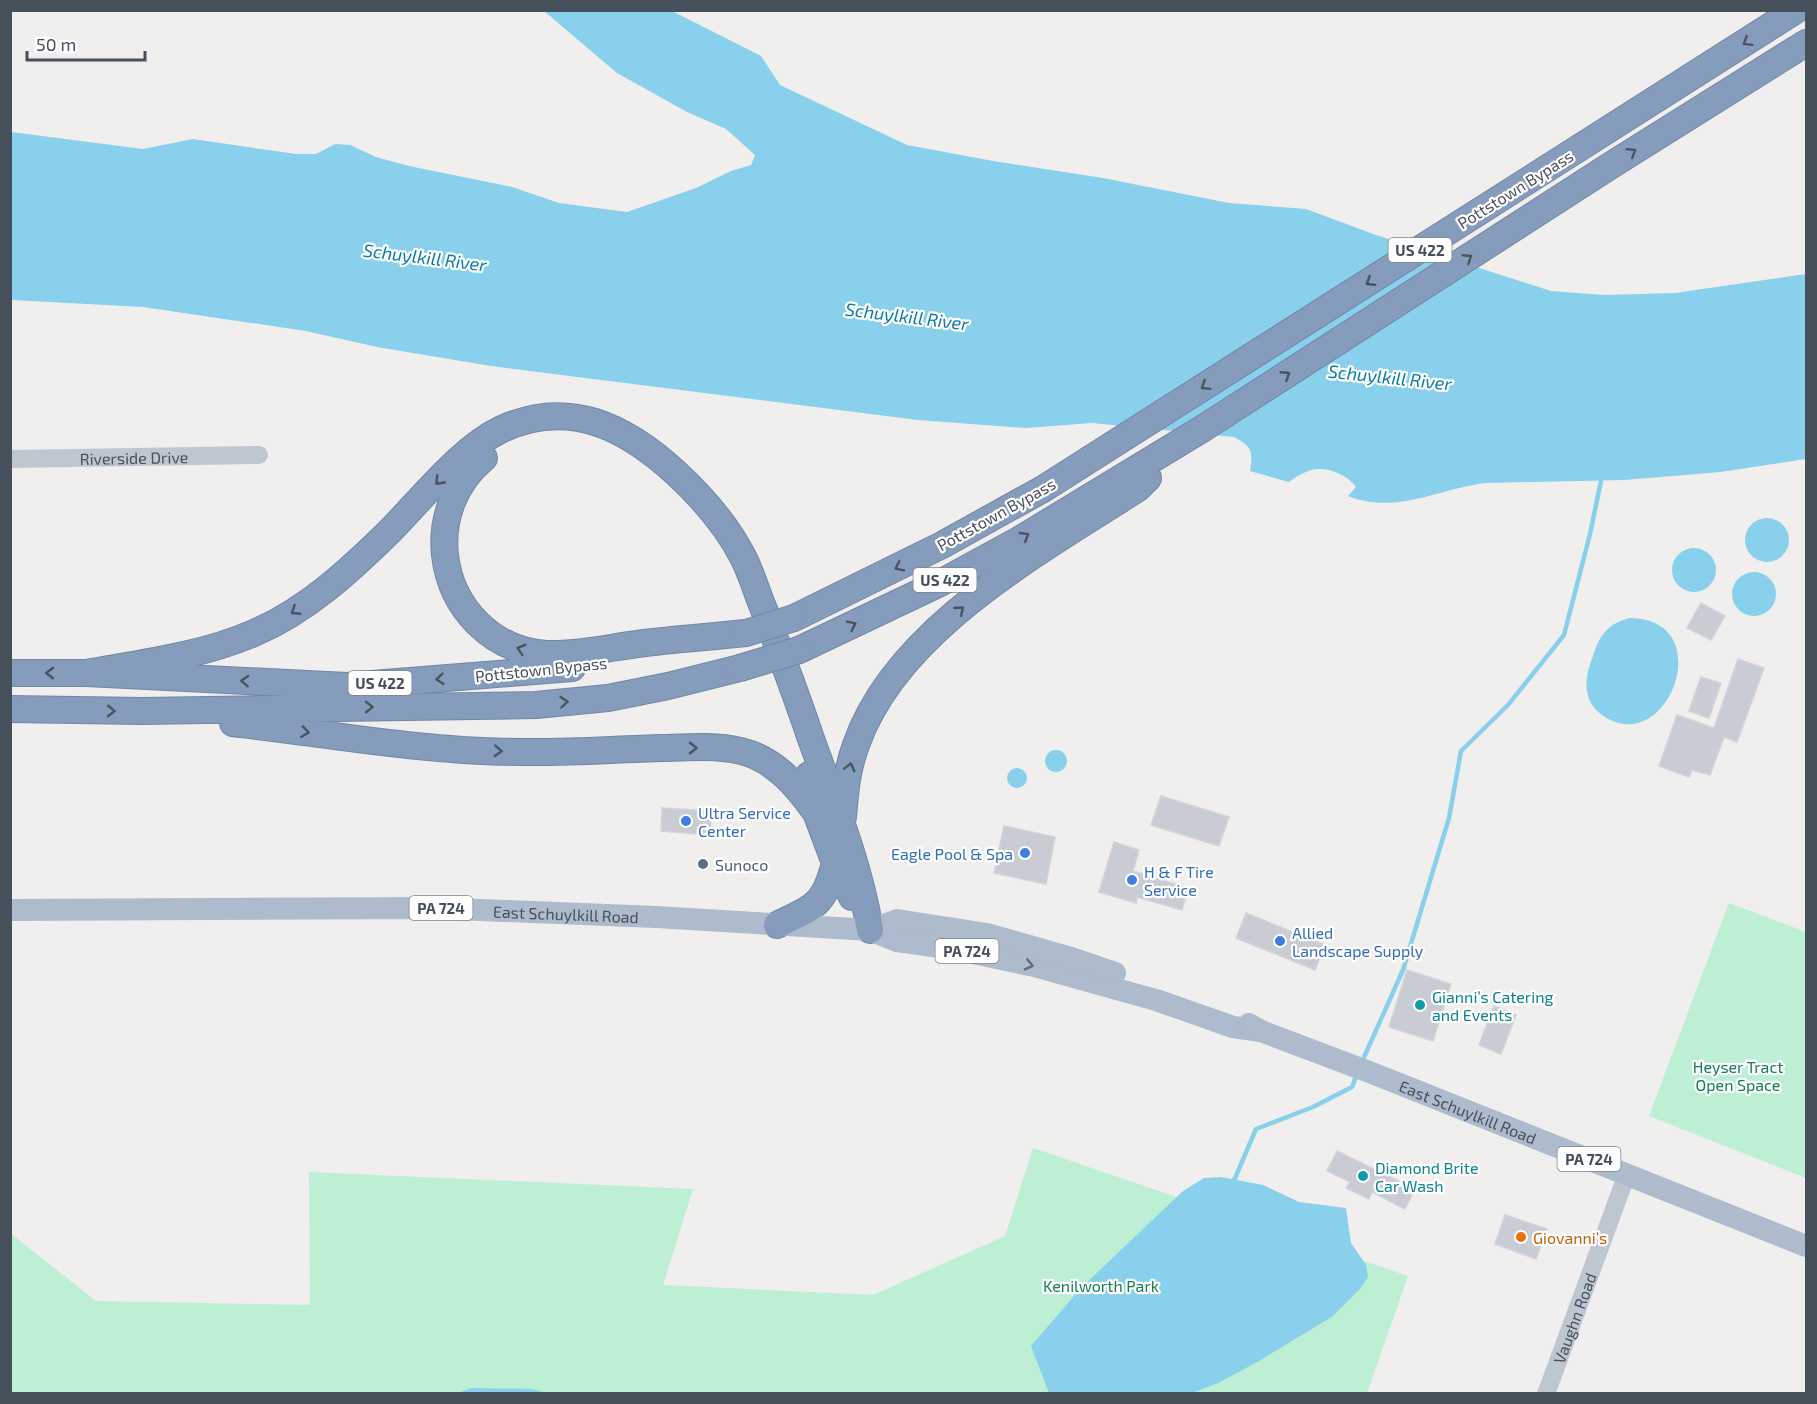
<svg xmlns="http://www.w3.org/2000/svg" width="1817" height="1404" font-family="'Exo 2',sans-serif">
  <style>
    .green { fill: #bcefd3 }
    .water { fill: #88d0ec }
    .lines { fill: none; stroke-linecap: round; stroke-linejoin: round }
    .stream { stroke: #88d0ec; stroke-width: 4.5 }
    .building { fill: #caccd4; stroke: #d2d3da; stroke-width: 1.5 }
    .highway-casing { stroke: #7087a9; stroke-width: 28 }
    .minor { stroke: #bec7d0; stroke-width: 18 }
    .major { stroke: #adbbcd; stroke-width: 22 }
    .highway { stroke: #859cbd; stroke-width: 26 }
    .highway-bridge-casing { stroke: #7087a9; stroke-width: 28; stroke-linecap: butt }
    .highway-bridge { stroke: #859cbd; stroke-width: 26 }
    .oneway { stroke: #495460 }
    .oneway2 { stroke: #606b78 }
    .shop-dot { fill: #3f7fe0; stroke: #fff; stroke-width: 2 }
    .service-dot { fill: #5c6f8a; stroke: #fff; stroke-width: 2 }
    .culture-dot { fill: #0f9aa8; stroke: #fff; stroke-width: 2 }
    .food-dot { fill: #e8710a; stroke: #fff; stroke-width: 2 }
    .labels { text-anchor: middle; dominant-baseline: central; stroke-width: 4.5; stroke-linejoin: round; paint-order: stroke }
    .shield { fill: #fff; stroke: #7e848c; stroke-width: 1.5 }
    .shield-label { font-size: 15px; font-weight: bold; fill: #46505b }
    .street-label { font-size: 16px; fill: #46505b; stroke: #fff }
    .shop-label { font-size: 16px; fill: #366cbe; stroke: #fff; text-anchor: start }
    .service-label { font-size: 16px; fill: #4e5e75; stroke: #fff; text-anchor: start }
    .culture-label { font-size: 16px; fill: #0d838f; stroke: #fff; text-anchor: start }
    .park-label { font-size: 16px; fill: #167d51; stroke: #fff }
    .food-label { font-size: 16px; fill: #c56008; stroke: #fff; text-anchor: start }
    .water-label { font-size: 18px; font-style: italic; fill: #0c7ca9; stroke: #fff }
  </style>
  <rect width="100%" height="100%" fill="#f1eeee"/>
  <!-- green -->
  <path class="green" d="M1729,903L1806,932V1178L1649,1116Z
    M1033,1148L1408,1276L1367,1393L11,1394L10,1233L96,1301L310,1305L309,1172L693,1189L663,1285L873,1295L1005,1236Z"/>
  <!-- water -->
  <path class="water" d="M544,11H672L761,56L780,85L907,145L993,161L1103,178L1229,203L1306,209L1376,235L1551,291L1604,295L1675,293L1806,274V459L1720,472L1624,480L1485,483C1438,489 1395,515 1348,496L1356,487C1349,476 1330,468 1317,469C1307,470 1297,476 1289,482L1250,471C1253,450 1252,447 1234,437L1092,423L1026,428L918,420L491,366L377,347L306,331L143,307L11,300V132L143,149L193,139L296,154H316L335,144L350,145L376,157L409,166L512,187L559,203L627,212L696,188L731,171L751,165L755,155L726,129L687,112L617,73Z
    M1745 540a22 22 0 1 1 44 0a22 22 0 1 1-44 0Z
    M1672 570a22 22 0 1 1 44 0a22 22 0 1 1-44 0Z
    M1732 594a22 22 0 1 1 44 0a22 22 0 1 1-44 0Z
    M1629,618C1720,618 1669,757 1605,717C1581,702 1584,678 1593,656C1596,647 1599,638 1606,631C1612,624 1620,621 1629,618Z
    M1045 761a11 11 0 1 1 22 0a11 11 0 1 1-22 0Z
    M1007 778a10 10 0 1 1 20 0a10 10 0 1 1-20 0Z
    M1221,1177L1263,1185L1299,1202L1346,1208L1351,1243L1366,1265L1368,1277L1359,1290L1333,1316L1259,1361L1218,1383L1192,1393H1049L1031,1346L1081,1288L1183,1191L1204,1178Z
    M471,1388L532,1389L546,1393H458Z"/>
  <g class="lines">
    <!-- stream -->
    <path class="stream" d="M1361,1064L1403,970L1449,818L1461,751L1508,705L1564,635L1590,534L1602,476
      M1233,1183L1256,1129L1313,1107L1352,1087L1357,1074"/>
  </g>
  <!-- building -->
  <path class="building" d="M1701,603L1725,616L1711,640L1687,628Z
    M1738,659L1764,668L1737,742L1724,737L1710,775L1692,770L1689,777L1659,766L1677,715L1714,728Z
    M1701,677L1721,683L1709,718L1689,711Z
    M1161,796L1229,817L1219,846L1151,825Z
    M662,808L711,811L710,835L661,831Z
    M1004,826L1055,837L1046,884L994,873Z
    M1114,842L1139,850L1133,871L1188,888L1182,910L1137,897L1136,903L1099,892Z
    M1246,913L1325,945L1315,970L1236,938Z
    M1407,970L1451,984L1433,1041L1389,1027Z
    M1494,1006L1516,1015L1501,1054L1479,1045Z
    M1337,1151L1415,1189L1405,1209L1372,1192L1369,1199L1346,1188L1350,1182L1327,1171Z
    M1505,1215L1547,1229L1536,1259L1495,1244Z"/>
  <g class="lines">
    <defs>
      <path id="highway" d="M484,458C455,482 441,518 445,555C451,608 492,651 547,654C577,655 607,648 637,644C673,639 710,637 746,633
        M794,618L942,545L1043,489L1796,10
        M799,650L942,582L1019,540L1202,429L1613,164L1806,43
        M10,673H86L347,686L572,668
        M86,673C142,663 201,656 254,633C306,611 348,572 388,533C421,500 460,449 502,429C569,398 626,427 676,473C702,497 726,524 743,557C752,574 757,594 765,612C780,653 796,694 810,736C833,800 859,863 870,930
        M10,709L142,711L536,705L608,698L668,686L740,668
        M233,723C329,734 426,752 523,752C570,753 617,749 664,748C689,747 716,745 741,751C773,759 795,783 814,810
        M809,775L815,793L817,815L835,863L852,897
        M843,817C845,792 847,769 856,745C896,629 1040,552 1138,488L1148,478
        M777,925C815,906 824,906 835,863"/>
    </defs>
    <!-- highway casing -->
    <use href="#highway" class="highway-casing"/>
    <!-- minor -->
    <g class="minor">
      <path id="s1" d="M10,459L259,455"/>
      <path id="s2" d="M1546,1394L1627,1174"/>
    </g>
    <!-- major -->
    <g class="major">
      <path id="s3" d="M10,910L432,908L656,917L870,930L897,941L954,949L1034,966L1156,1000L1233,1027L1261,1031"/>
      <path d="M870,930L897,920L987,934L1068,957L1115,973"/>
      <path id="s4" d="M1249,1024L1261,1031L1372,1073L1806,1246"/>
    </g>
    <!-- highway -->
    <use href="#highway" class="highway"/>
    <defs>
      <path id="highway-bridge" d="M746,633L794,618
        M740,668L799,650"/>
    </defs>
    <!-- highway-bridge casing -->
    <use href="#highway-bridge" class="highway-bridge-casing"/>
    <!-- highway-bridge -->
    <use href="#highway-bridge" class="highway-bridge"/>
  </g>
  <!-- one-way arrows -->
  <defs><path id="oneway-chevron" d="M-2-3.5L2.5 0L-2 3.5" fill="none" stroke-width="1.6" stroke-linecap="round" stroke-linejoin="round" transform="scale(1.5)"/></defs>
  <g class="oneway">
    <use href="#oneway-chevron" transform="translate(1747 42) rotate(148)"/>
    <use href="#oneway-chevron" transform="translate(1632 152) rotate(-32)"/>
    <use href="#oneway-chevron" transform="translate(1468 258) rotate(-33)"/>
    <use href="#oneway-chevron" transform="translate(1370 282) rotate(148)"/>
    <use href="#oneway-chevron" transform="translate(1286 375) rotate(-33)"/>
    <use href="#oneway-chevron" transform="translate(1205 386) rotate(148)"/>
    <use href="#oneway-chevron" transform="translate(439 481) rotate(134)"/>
    <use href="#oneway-chevron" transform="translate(1025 536) rotate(-31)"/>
    <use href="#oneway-chevron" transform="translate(899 567) rotate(154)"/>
    <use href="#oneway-chevron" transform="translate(960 610) rotate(-41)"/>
    <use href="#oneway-chevron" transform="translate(295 611) rotate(147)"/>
    <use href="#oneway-chevron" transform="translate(852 625) rotate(-26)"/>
    <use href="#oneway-chevron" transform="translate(521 649) rotate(-163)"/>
    <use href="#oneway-chevron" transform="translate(50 673) rotate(-180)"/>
    <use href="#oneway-chevron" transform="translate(440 679) rotate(175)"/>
    <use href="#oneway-chevron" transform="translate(245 681) rotate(-177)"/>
    <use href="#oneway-chevron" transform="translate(564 702) rotate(-5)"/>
    <use href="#oneway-chevron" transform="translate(369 707) rotate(-1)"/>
    <use href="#oneway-chevron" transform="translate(111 711) rotate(1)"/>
    <use href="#oneway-chevron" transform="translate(305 732) rotate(8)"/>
    <use href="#oneway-chevron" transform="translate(693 748) rotate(1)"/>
    <use href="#oneway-chevron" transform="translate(498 751) rotate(3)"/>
    <use href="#oneway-chevron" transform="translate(850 767) rotate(-76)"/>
  </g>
  <use class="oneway2" href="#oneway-chevron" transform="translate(1029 965) rotate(13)"/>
  <!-- markers -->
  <g class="shop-dot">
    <circle cx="686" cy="821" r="6"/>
    <circle cx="1025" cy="853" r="6"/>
    <circle cx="1132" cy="880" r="6"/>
    <circle cx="1280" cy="941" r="6"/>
  </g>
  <circle class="service-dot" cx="703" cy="864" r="6"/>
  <g class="culture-dot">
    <circle cx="1420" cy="1005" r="6"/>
    <circle cx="1363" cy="1176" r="6"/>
  </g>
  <circle class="food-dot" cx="1521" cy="1237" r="6"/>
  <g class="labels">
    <!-- shield labels -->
    <g class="shield">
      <rect x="1388.5" y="238" width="63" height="24" rx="4.5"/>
      <rect x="913.5" y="568" width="63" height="24" rx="4.5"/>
      <rect x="348.5" y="671" width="63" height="24" rx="4.5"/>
      <rect x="409.5" y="896" width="63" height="24" rx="4.5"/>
      <rect x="935.5" y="939" width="63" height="24" rx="4.5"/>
      <rect x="1557.5" y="1147" width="63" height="24" rx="4.5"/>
    </g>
    <g class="shield-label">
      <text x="1420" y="250">US 422</text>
      <text x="945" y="580">US 422</text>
      <text x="380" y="683">US 422</text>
      <text x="441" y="908">PA 724</text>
      <text x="967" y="951">PA 724</text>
      <text x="1589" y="1159">PA 724</text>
    </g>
    <!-- street labels -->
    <g class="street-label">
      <text transform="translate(1515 189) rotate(-32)">Pottstown Bypass</text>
      <text stroke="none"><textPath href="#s1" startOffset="124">Riverside Drive</textPath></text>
      <text transform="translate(996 514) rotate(-29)">Pottstown Bypass</text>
      <text transform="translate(541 669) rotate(-6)">Pottstown Bypass</text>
      <text stroke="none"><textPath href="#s3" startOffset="556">East Schuylkill Road</textPath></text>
      <text stroke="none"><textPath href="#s4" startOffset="236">East Schuylkill Road</textPath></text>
      <text stroke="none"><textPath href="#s2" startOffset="81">Vaughn Road</textPath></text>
    </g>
    <!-- shop labels -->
    <g class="shop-label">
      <text x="698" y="812">Ultra Service<tspan x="698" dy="18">Center</tspan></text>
      <text x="1013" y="853" text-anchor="end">Eagle Pool &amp; Spa</text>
      <text x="1144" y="871">H &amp; F Tire<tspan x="1144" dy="18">Service</tspan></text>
      <text x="1292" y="932">Allied<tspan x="1292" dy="18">Landscape Supply</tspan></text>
    </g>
    <!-- service labels -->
    <g class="service-label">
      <text x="715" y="864">Sunoco</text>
    </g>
    <!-- culture labels -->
    <g class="culture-label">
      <text x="1432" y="996">Gianni’s Catering<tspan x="1432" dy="18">and Events</tspan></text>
      <text x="1375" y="1167">Diamond Brite<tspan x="1375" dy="18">Car Wash</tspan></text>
    </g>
    <!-- park labels -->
    <g class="park-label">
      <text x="1738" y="1066">Heyser Tract<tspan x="1738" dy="18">Open Space</tspan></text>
      <text x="1101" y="1285">Kenilworth Park</text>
    </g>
    <!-- food labels -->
    <g class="food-label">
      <text x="1533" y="1237">Giovanni’s</text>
    </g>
    <!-- water labels -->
    <g class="water-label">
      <text transform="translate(425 257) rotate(7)">Schuylkill River</text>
      <text transform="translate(907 316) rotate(7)">Schuylkill River</text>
      <text transform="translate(1390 377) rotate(6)">Schuylkill River</text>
    </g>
  </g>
  <!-- border -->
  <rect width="1817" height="1404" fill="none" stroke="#46505b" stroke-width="24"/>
  <!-- scale -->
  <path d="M27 51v9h118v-9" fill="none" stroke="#46505b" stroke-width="3"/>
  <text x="36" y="51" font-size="18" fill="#46505b" stroke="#ffffff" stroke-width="4.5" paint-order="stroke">50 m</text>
</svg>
